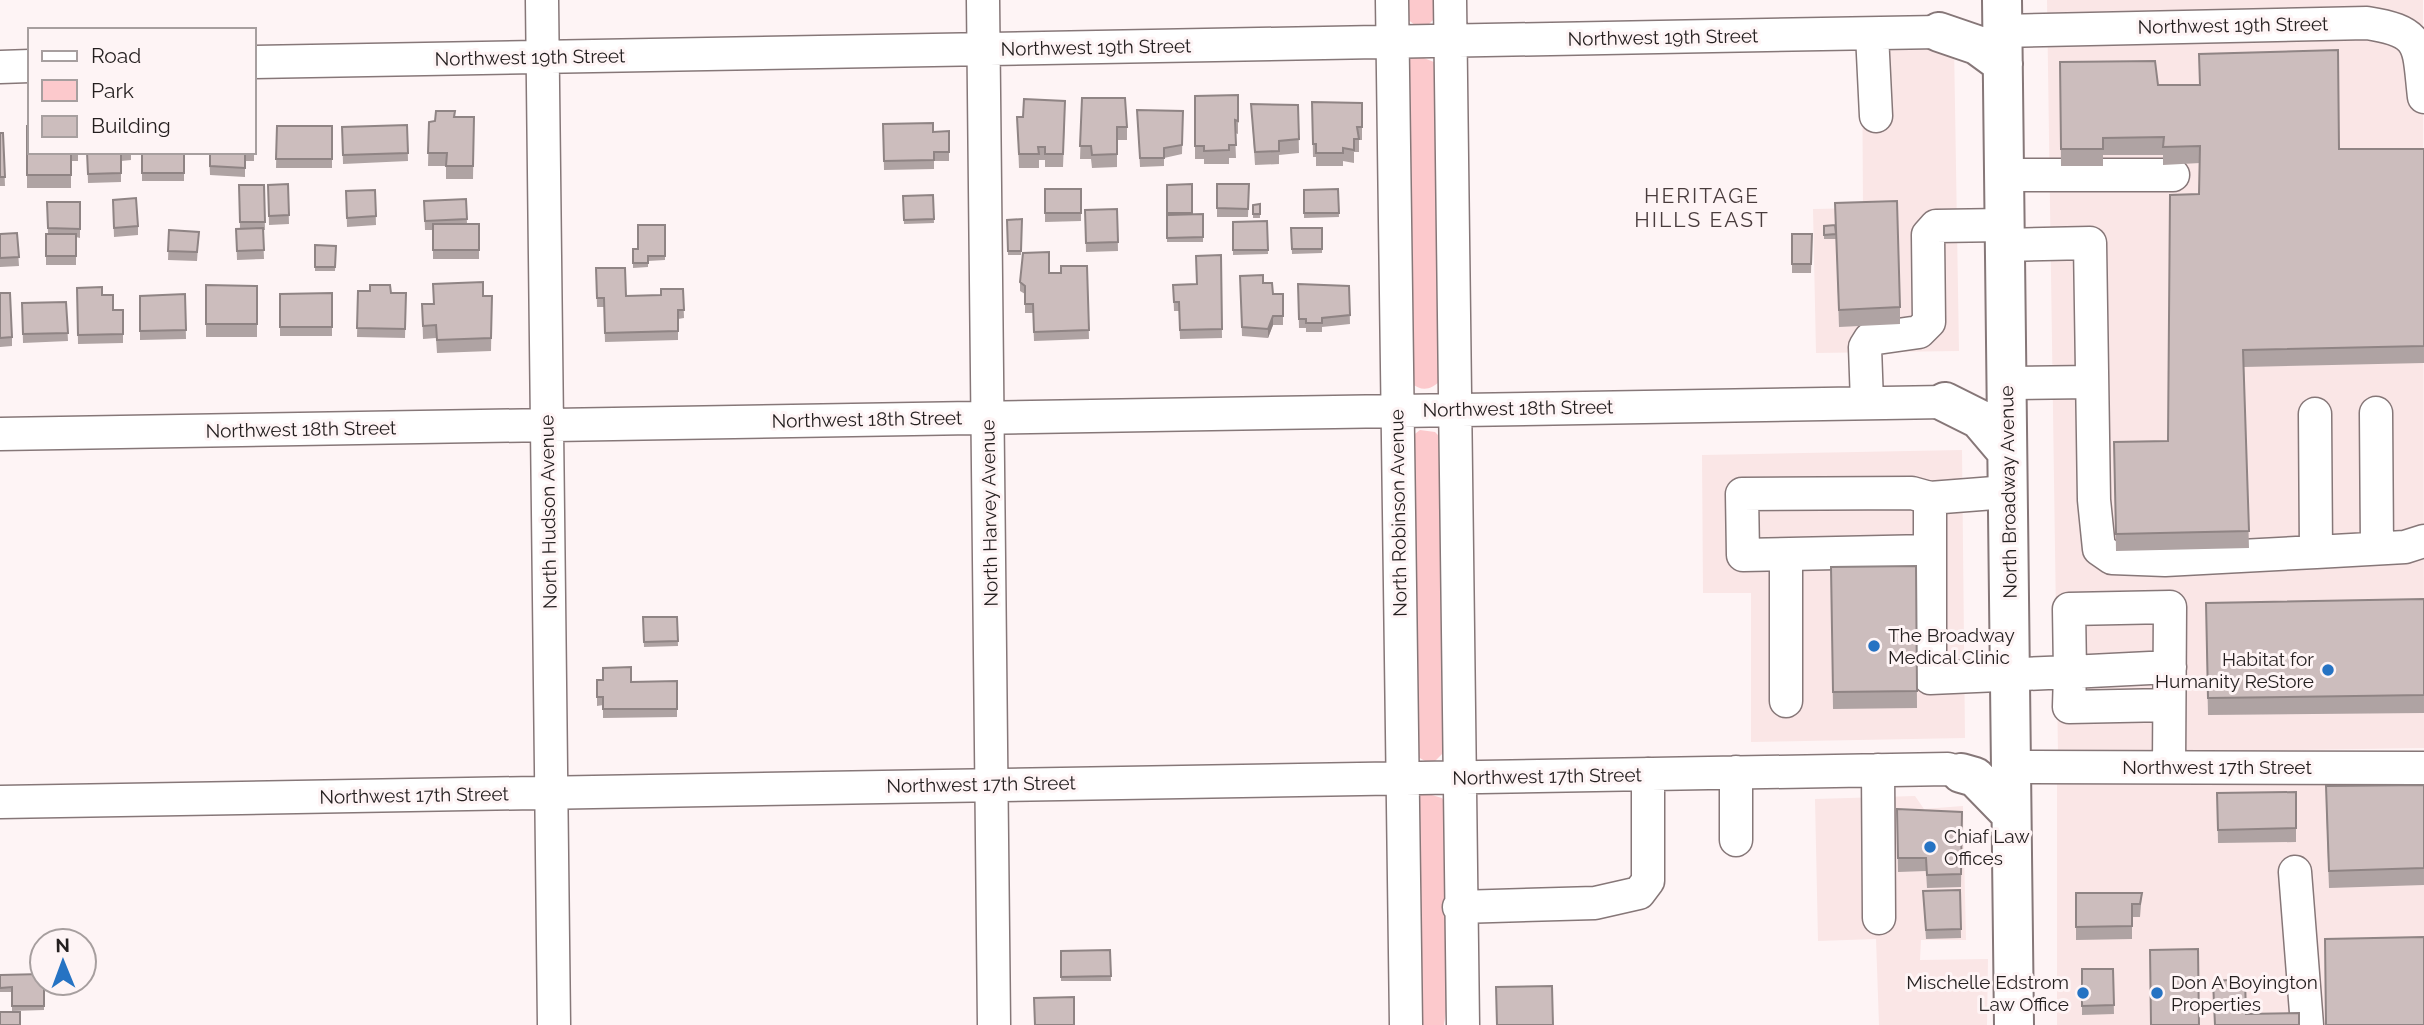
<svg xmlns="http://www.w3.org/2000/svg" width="2424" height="1025" font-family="Raleway,sans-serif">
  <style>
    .built { fill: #fae6e6 }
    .green { fill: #fcc9cc }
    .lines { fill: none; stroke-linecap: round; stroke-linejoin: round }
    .minor-casing { stroke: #867778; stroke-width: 35 }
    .major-casing { stroke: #867778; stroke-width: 42 }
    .minor { stroke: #fff; stroke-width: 32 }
    .major { stroke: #fff; stroke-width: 38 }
    .wall { fill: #afa3a3 }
    .shaded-wall { fill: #8f8484 }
    .building { fill: #ccbdbd; stroke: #8f8484; stroke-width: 2 }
    .poi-dot { fill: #2673c3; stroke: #fef4f5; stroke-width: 2.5 }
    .labels { text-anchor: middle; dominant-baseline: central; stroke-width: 6; stroke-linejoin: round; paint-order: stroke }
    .street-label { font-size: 19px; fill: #241f1f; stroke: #fef4f5 }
    .poi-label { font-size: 19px; fill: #241f1f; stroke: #fef4f5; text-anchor: start }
    .neighbourhood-label { font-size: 21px; letter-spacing: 2px; fill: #493c3d; stroke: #fef4f5 }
  </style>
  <rect width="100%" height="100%" fill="#fef4f5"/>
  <!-- built -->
  <path class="built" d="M2047,0H2423L2424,748L2058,754Z
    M1954,44L1959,351L1816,353L1813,209L1863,208L1862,46Z
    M1962,450L1965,738L1751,742V593H1703L1702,455Z
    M2424,778V1025H2057V782Z
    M1915,796L1924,809L1963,806L1966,940H1921L1920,960L1988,959L1987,1025H1879L1876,939L1818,941L1815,799Z"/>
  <!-- green -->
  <path class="green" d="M1403,0H1439L1436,17L1427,26H1416L1406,18Z
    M1416,55L1434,62L1440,71L1441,380C1431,390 1422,392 1411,383L1407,61Z
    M1420,430L1435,432L1441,438L1445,751L1435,761H1425L1418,757L1411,437Z
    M1425,793L1442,798L1447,805L1449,991L1444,1025H1420L1418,796Z"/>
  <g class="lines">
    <defs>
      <path id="minor" d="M542,0L554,1025
        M983,0L994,1025
        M1392,0L1406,1025
        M1450,0L1463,1025
        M2002,31L2367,23C2424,32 2418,45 2424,97
        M1872,34L1876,116
        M254,62L1939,32
        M0,67L30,66
        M2004,175H2173
        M2005,245L2090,243L2094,500L2099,549L2112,558L2165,560L2316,552
        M2006,383L2092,382
        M1867,403L1865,347L1870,339L1919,332L1929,322L1928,235L1936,226L2004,225
        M2376,413L2377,548
        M2315,414L2316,552L2405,547L2424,541
        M0,434L1945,402
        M2007,492L1930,498V678L2070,672L2069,609L2170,607L2169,767
        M1930,498L1912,493L1742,494L1743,555L1930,551
        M1786,701V555
        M2169,705L2069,707L2070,672L2170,667
        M2010,767L2424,768
        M1878,770L1879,918
        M0,802L1948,769L1961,773
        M1736,840V772
        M2295,872L2307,1025
        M1459,907L1595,903L1639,893L1648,881V774"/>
      <path id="major" d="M2002,0L2014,1025
        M1939,32L1977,45L2003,64
        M1945,402L1979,419L2007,452
        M1961,773L1975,777L2011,814"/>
    </defs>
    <!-- minor casing -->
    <use href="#minor" class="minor-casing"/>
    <!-- major casing -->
    <use href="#major" class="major-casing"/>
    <!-- minor -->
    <use href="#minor" class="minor"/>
    <!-- major -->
    <use href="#major" class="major"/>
  </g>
  <!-- wall -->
  <path class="wall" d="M2060,62L2158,85L2339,149H2424V363L2244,367L2249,548L2116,551L2114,442L2168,441L2199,194L2200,163L2163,165V155H2103V166H2061Z
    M1238,95V134L1235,133L1236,158H1229V164H1204V159H1195V96Z
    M1082,98L1127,127V140H1117V167L1092,168L1091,159H1080Z
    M1312,102L1362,103V140H1359V152H1354V163L1343,161V166H1316V157H1313Z
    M1251,104L1298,105L1299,153L1279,155V164L1255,165Z
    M1137,110L1183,111L1182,154L1164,158V166L1140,167Z
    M1065,114L1063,167H1045V160H1039V168H1019L1017,117Z
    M454,117H474L473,179H446V166H428L429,122L435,121Z
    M883,124L933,132L949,131V161H934V169L884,170Z
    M407,125L408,161L343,164L342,127Z
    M27,126L30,152H78V161H71V188H27Z
    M277,126H332V168H276Z
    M0,133H3L5,186H0Z
    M87,152H131V160L121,161V182L88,183Z
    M142,152H184V181H142Z
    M209,152H254V161H245V177L210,175Z
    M288,184L289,224L269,225L268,185Z
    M1192,184V215L1203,214V242H1167V185Z
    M1217,184H1249L1248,217H1217Z
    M239,185H264L265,230H263L264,259L237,260L236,229H240Z
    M1045,189H1081V221L1045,222Z
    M1338,189L1339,217L1304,218V190Z
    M375,190L376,225L347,227L346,191Z
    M933,195L934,223L904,224L903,196Z
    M466,199L467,224H479V259H433V230H425L424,201Z
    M47,202H80V238L76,237V265H46V234H48Z
    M1835,203L1900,307V324L1839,327Z
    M1260,204V218H1253V205Z
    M113,208L138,226V235L114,237Z
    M1117,209L1118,251L1086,252L1085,210Z
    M1022,219L1021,255H1008L1007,220Z
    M1267,221L1268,254L1233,255V222Z
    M665,225V260L648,261V267L633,268V249H638Z
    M1835,225L1836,239H1824V226Z
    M1291,228H1322V253L1292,254Z
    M169,230L199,232L197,261L168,260Z
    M17,233L19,266L0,267V234Z
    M1792,234H1812L1811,273H1792Z
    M315,245L336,246L335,271H315Z
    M1221,255L1222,338L1180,339L1179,311H1174L1173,285L1197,284Z
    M1087,266L1089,339L1034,341L1033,313H1025V294L1020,291V282L1049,273H1061Z
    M596,268L626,296L661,295L683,289L684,318L678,319V340L605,342L604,307H597Z
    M1240,276L1263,283L1273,294H1283V325H1273L1268,338L1242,336Z
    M1298,284L1349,286L1350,324L1322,327V332H1306V328H1299Z
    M206,285L257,286V337H206Z
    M77,288L102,295L113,310H123V343L78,344Z
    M358,291L406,293L405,338L357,337Z
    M0,293L12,337V346L0,347Z
    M332,293V336H280V294Z
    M185,294L186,339L140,340V296Z
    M483,296H492L491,351L437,353L436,338L423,339L422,304H433Z
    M66,302L68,341L23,343L22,303Z
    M1916,566L1917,708L1833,709L1831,567Z
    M2424,599V713L2208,715L2206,620Z
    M643,617H677L678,646L644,647Z
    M597,680L631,682L677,681V717L603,718V705L597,706Z
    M2424,785V885L2329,888L2326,803Z
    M2296,792V842L2218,843L2217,793Z
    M1897,809L1962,812L1961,887L1927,888L1926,871L1898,872Z
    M1960,890L1961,938L1926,939L1923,891Z
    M2076,893H2142L2140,917H2132V939L2076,940Z
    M1110,950L1111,981H1061V951Z
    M2082,969H2113L2114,1014L2082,1015Z
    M0,975L44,983V1010L12,1011V992H0Z"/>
  <!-- shaded-wall -->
  <path class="shaded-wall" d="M1273,316V325L1268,338V329Z"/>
  <!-- building -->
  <path class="building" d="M2338,50L2339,149H2424V346L2243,350L2249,531L2116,534L2114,442L2168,441L2170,195L2199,194L2200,146L2163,147L2164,137L2103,138V149H2061L2060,62L2155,61L2158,85H2200L2199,54Z
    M1238,95V121L1235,120L1236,145H1229V150L1204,151V146H1195V96Z
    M1082,98H1125L1127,127H1117V154L1092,155L1091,146H1080Z
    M1024,99L1065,101L1063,154H1045V147H1038L1039,154H1019L1017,117H1023Z
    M1312,102L1362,103V127H1357L1359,139H1354V150L1343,148V153H1316V144H1313Z
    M1251,104L1298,105L1299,139L1279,141V151L1255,152Z
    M1137,110L1183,111L1182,145L1164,148V158H1140Z
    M436,111H455L454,117H474L473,166H446L447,153H428L429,122L435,121Z
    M933,123V132L949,131V152H934V160L884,161L883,124Z
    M407,125L408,153L343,155L342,127Z
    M27,126H30V152H71V175H27Z
    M277,126H332V159H276Z
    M0,133H3L5,177H0Z
    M87,152H121V173L88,174Z
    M142,152H184V173H142Z
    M210,152H246H245V168L210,166Z
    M288,184L289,215L269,216L268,185Z
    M1192,184V213H1167V185Z
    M1217,184H1249L1248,209L1217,208Z
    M239,185H264L265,222H240Z
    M1045,189H1081V213H1045Z
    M1338,189L1339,213H1304V190Z
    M375,190L376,216L347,218L346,191Z
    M933,195L934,219L904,220L903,196Z
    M136,198L138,226L114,228L113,200Z
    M466,199L467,219L425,221L424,201Z
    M1897,201L1900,307L1839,310L1835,203Z
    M47,202H80V229L48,228Z
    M1260,204V214H1253V205Z
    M1117,209L1118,242L1086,243L1085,210Z
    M1203,214V237L1167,238V215Z
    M1022,219L1021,251H1008L1007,220Z
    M1267,221L1268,250H1233V222Z
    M433,224H479V250H433Z
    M638,225H665V256H648V263H633V249H638Z
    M1835,225L1836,234L1824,235V226Z
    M263,228L264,250L237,251L236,229Z
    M1291,228H1322V249H1292Z
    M169,230L199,232L197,252L168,251Z
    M17,233L19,257L0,258V234Z
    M46,234H76V256H46Z
    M1792,234H1812L1811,264H1792Z
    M315,245L336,246L335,267H315Z
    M1049,252V273H1061V266H1087L1089,330L1034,332L1033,304H1025V286L1020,282L1023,253Z
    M1221,255L1222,329L1180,330L1179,302H1174L1173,285L1197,284L1196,256Z
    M596,268H625L626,296L661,295V289H683L684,310H678V331L605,333L604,298H597Z
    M1263,275V283H1272L1273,294H1283V316H1273L1268,329L1242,327L1240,276Z
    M483,282V296H492L491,338L437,340L436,325L423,326L422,304H434L433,284Z
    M1298,284L1349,286L1350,315L1322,318V323H1306V319H1299Z
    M206,285L257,286V324H206Z
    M370,285H390L391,293H406L405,329L357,328L358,291H370Z
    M102,287V295H113V310H123V334L78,335L77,288Z
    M0,293H10L12,337L0,338Z
    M332,293V327H280V294Z
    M185,294L186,330L140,331V296Z
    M66,302L68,333L23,334L22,303Z
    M1916,566L1917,691L1833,692L1831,567Z
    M2424,599V695L2208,698L2206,603Z
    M643,617H677L678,641L644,642Z
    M631,667V682L677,681V709H603V697H597V680H603V668Z
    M2424,785V868L2329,871L2326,786Z
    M2296,792V828L2218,830L2217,793Z
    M1897,809L1962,812L1961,874L1927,875L1926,858H1898Z
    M1960,890L1961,929L1926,930L1923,891Z
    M2076,893H2142L2140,904H2132V926L2076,927Z
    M2424,937V1025H2326L2325,939Z
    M2198,949L2199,1025H2151L2150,950Z
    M1110,950L1111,976L1061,977V951Z
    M2082,969H2113L2114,1005L2082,1006Z
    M42,974V983H44V1006H12V987L0,988V975Z
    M2245,979L2246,1014L2299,1013V1025H2215L2213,981Z
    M1552,986L1553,1025H1497L1496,987Z
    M1074,997V1025H1035L1034,998Z
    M0,1012H20V1025H0Z"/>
  <!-- markers -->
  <g class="poi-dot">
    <circle cx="1874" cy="646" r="7"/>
    <circle cx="2328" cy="670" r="7"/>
    <circle cx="1930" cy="847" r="7"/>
    <circle cx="2083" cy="993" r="7"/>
    <circle cx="2157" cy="993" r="7"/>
  </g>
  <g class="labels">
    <!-- street labels -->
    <g class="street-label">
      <text transform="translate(2233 25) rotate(-1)">Northwest 19th Street</text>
      <text transform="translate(1663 37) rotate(-1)">Northwest 19th Street</text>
      <text transform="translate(1096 47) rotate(-1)">Northwest 19th Street</text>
      <text transform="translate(530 57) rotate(-1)">Northwest 19th Street</text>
      <text transform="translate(1518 408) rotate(-1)">Northwest 18th Street</text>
      <text transform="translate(867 419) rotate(-1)">Northwest 18th Street</text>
      <text transform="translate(301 429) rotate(-1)">Northwest 18th Street</text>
      <text transform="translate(2008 492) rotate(-91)">North Broadway Avenue</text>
      <text transform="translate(548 512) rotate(-91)">North Hudson Avenue</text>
      <text transform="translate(989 513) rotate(-91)">North Harvey Avenue</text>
      <text transform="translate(1398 513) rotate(-91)">North Robinson Avenue</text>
      <text x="2217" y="767">Northwest 17th Street</text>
      <text transform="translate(1547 776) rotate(-1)">Northwest 17th Street</text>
      <text transform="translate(981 784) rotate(-1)">Northwest 17th Street</text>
      <text transform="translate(414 795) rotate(-1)">Northwest 17th Street</text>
    </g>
    <!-- poi labels -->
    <g class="poi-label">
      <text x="1888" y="635">The Broadway<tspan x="1888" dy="22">Medical Clinic</tspan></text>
      <text x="2314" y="659" text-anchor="end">Habitat for<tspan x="2314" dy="22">Humanity ReStore</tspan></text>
      <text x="1944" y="836">Chiaf Law<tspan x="1944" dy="22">Offices</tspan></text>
      <text x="2069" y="982" text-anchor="end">Mischelle Edstrom<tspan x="2069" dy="22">Law Office</tspan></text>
      <text x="2171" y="982">Don A Boyington<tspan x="2171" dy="22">Properties</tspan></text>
    </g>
    <!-- neighbourhood labels -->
    <g class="neighbourhood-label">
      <text x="1702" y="195">HERITAGE<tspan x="1702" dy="24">HILLS EAST</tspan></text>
    </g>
  </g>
  <!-- legend -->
  <rect x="28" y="28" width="228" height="126" fill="#fef4f5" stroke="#a79f9f" stroke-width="2"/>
  <rect x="42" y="51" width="35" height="10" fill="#ffffff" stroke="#a79f9f" stroke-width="2"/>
  <text x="91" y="63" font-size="21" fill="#241f1f">Road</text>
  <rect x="42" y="80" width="35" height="21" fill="#fcc9cc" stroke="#a79f9f" stroke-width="2"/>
  <text x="91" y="98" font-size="21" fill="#241f1f">Park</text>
  <rect x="42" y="116" width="35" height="21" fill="#ccbdbd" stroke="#a79f9f" stroke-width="2"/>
  <text x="91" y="133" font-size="21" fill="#241f1f">Building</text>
  <!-- north arrow -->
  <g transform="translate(63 962) rotate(359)"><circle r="33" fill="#fef4f5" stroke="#a79f9f" stroke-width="2"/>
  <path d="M0-5L12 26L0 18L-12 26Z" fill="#2673c3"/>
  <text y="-10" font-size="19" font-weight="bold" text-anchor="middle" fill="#241f1f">N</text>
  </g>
</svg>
